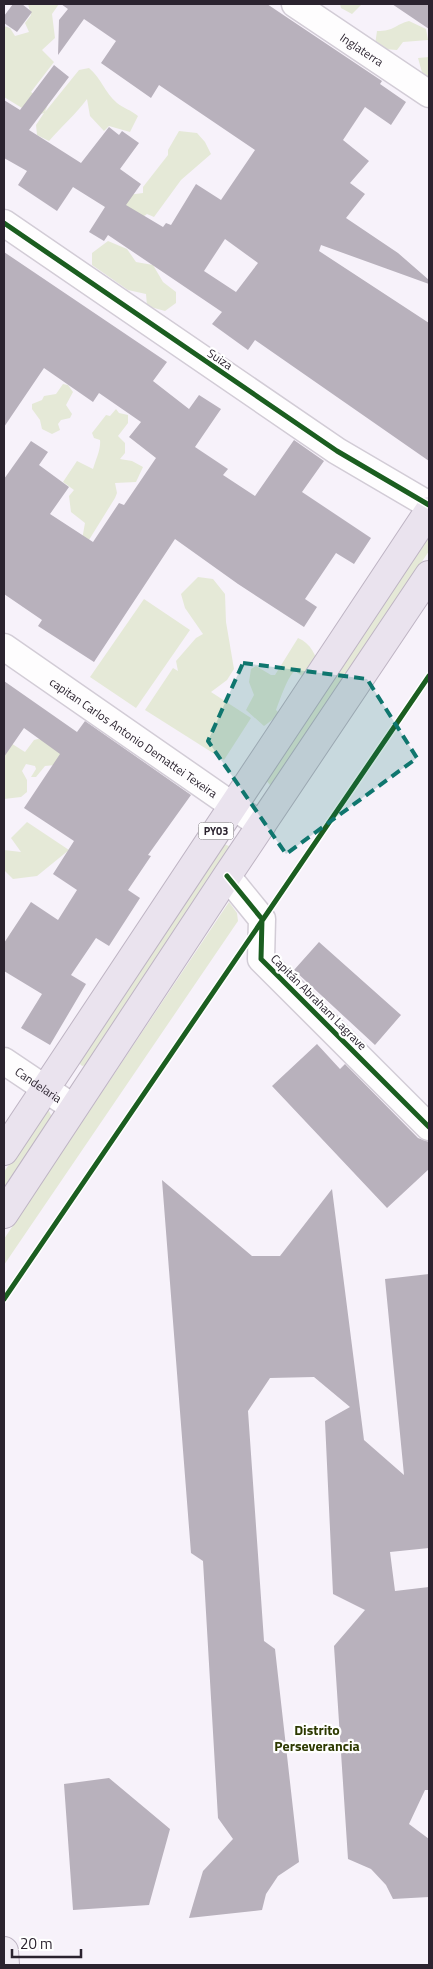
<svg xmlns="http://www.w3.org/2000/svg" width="433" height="1969" font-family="'Titillium Web',sans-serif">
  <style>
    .green { fill: #e5e9d7 }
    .building { fill: #b8b1bc; fill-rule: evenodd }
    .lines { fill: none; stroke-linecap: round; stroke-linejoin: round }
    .minor-casing { stroke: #d2ccd6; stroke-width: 29 }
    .major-casing { stroke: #beb4c3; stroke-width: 30 }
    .highway-casing { stroke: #beb4c3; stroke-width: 30 }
    .minor { stroke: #fefdfe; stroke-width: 26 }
    .major { stroke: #f2edf5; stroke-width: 28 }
    .highway { stroke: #eae3ee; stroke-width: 28 }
    .cycleway-casing { stroke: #fff; stroke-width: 8 }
    .cycleway { stroke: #1b5e20; stroke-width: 5 }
    .marked { fill: #0f766e; fill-opacity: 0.2; stroke: #0f766e; stroke-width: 4; stroke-dasharray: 10 6; stroke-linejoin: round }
    .labels { text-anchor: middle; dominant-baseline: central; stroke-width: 4.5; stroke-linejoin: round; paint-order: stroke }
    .shield { fill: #fff; stroke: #6b656d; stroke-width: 1 }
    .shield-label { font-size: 11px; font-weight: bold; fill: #2b232f }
    .street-label { font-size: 12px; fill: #2b232f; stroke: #fff }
    .neighbourhood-label { font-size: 14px; font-weight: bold; fill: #2d3900; stroke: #fff }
  </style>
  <rect width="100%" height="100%" fill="#f7f2fa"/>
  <!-- green -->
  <path class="green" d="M28,4H59L52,14L55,38L42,50L54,62L31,92L48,104L45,112L79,70L89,68C101,78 105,93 117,103C123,108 131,110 138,116L130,132L109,126L104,131L90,116L87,99C76,114 62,126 49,141L37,135L36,125L44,113L35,116L4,97V26L10,28L15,36L29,32L25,23L31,15Z
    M340,4H362L352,14L341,8Z
    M409,21L426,29L428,40L403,42L397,50L384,49L375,45L377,31C395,31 394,25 409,21Z
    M429,57V83H425L418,58Z
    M179,131L197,133L205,142L211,154L181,180L154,217L147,214L137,221L119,205L128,195L143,193V187L168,155V150Z
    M108,241L127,249L136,262L153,265L163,282L176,292V303L165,311L147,306L146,294L128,290L92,265V253Z
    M63,384L68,385L73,392L66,405L72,414L70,418L61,420L58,424L60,430L52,434L42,429L40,420L32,409V404L42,400L44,396L56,394Z
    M116,409L119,413L128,415V423L118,436L125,443V453L120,459L132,461L143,467L136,482L115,483L117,493L115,498L79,556L85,523L71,512L69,496L74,490L63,482L77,461L93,469C96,459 101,449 100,440L94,438L92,433L106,415L110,416Z
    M429,534V551L275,783L270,785L266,780Z
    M198,577L213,579L225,594L226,622L234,669L227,680L211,692L251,718L224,760L145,710L173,668L178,671L176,661L196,638L203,634L185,608L181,594Z
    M144,599L190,630L136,708L90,677Z
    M298,638C311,643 316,656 320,669L306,679L295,671C288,675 280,700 276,710L280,714L264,726L246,710L254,695L249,682L251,669L256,666L271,675H275Z
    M38,739L46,740L64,749L55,765L45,766L36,777H31L36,769L35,766L26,764L22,771L27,780V792L21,797L4,799V744L6,740L25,752L34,740Z
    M27,822L69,850L37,876L13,879L4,870V850L21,852L11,838Z
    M224,844L229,846L230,849L87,1065L82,1066L78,1062Z
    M229,902L237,913L238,921L4,1265V1239Z
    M49,1111L52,1117L4,1190V1172L44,1112Z"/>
  <!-- building -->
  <path class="building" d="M13,4H22L32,12L17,32L4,23V16Z
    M61,4H267L382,81L380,84L406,102L391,125L365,107L343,140L369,161L350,183L365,194L346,218L398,253L429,280V284L321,245L319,251L429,323V461L255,340L248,350L212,324L222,312L108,235L104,241L89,232L105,207L73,187L57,211L18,185L27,171L4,158V100L20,110L54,65L69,77L29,130L81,163L109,127L119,135L122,131L139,143L120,169L141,184L126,205L163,227L166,223L171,225L196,184L221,200L255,150L159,85L151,98L101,63L116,41L84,19L58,55L59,20L68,9ZM225,239L258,263L236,292L204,271Z
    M392,4H429V29Z
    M4,252L167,362L153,381L189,409L199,395L221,409L195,447L228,469L223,475L255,496L294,440L324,461L302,492L371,538L354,564L336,553L305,599L317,607L304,627L238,584L175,539L94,662L38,626L42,620L4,594V479L31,441L48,452L39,465L69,487L50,514L93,542L119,503L124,505L156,458L129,437L141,422L99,393L93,402L44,368L4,427Z
    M4,681L77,732L85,721L191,795L148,855L151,856L128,890L140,898L109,946L96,938L71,975L86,984L50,1045L21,1028L42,994L4,971V943L31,902L58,920L77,890L53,874L74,841L24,808L60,754L24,728L4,757Z
    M319,942L401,1015L375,1045L294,970Z
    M317,1044L340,1069L345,1064L418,1138L429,1142V1169L387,1208L272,1086Z
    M162,1180L252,1256H280L332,1189L364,1440L404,1475L385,1279L429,1274V1548L390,1552L395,1591L429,1587V1790H425L409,1824L429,1839V1897L393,1899L386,1885L371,1869L348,1859L334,1646L365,1610L333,1594L325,1421L350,1407L314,1377L270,1378L248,1411L264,1641L275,1649L299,1862L278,1876L266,1894L262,1910L189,1918L203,1871L233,1839L218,1818L203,1561L191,1553Z
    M109,1778L170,1829L149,1905L73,1910L64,1784Z"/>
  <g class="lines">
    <defs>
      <g id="minor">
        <path id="s1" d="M295,4L429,94"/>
        <path d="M4,223L337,451L429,505"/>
        <path id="s2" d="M4,647L262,826"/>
        <path d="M227,876L262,919L261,959L429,1127"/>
        <path id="s3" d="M4,1061L74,1108"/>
      </g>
      <path id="major" d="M4,1951L5,1965"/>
      <path id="highway" d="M4,1151L429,511
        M4,1214L227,876L429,575"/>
    </defs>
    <!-- minor casing -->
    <use href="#minor" class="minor-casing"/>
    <!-- major casing -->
    <use href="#major" class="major-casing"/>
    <!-- highway casing -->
    <use href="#highway" class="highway-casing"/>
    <!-- minor -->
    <use href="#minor" class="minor"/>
    <!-- major -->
    <use href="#major" class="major"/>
    <!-- highway -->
    <use href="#highway" class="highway"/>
    <defs>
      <path id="cycleway" d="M4,223L337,451L429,505
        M227,876L262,919L261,959L429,1127
        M4,1299L429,676"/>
    </defs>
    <!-- cycleway casing -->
    <use href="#cycleway" class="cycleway-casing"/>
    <!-- cycleway -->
    <use href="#cycleway" class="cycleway"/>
  </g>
  <!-- marked area -->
  <path class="marked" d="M243,663L367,679L417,758L286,854L208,741Z"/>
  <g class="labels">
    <!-- shield labels -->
    <rect class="shield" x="198.5" y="822.5" width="35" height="17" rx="4"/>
    <g class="shield-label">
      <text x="216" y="831">PY03</text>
    </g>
    <!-- street labels -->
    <g class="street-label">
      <text stroke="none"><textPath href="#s1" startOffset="81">Inglaterra</textPath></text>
      <text transform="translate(220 359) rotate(34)">Suiza</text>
      <text stroke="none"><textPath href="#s2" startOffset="158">capitan Carlos Antonio Demattei Texeira</textPath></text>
      <text transform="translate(319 1002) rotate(45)">Capitán Abraham Lagrave</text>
      <text stroke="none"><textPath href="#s3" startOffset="42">Candelaria</textPath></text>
    </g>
    <!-- neighbourhood labels -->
    <g class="neighbourhood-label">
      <text x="317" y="1729">Distrito<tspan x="317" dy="16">Perseverancia</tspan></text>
    </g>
  </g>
  <!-- border -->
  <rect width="433" height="1969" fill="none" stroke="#2b232f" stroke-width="10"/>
  <!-- scale -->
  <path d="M12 1949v8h69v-8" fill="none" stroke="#2b232f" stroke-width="2.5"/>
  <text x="20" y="1949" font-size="15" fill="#2b232f" stroke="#ffffff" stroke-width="4" paint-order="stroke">20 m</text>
</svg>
